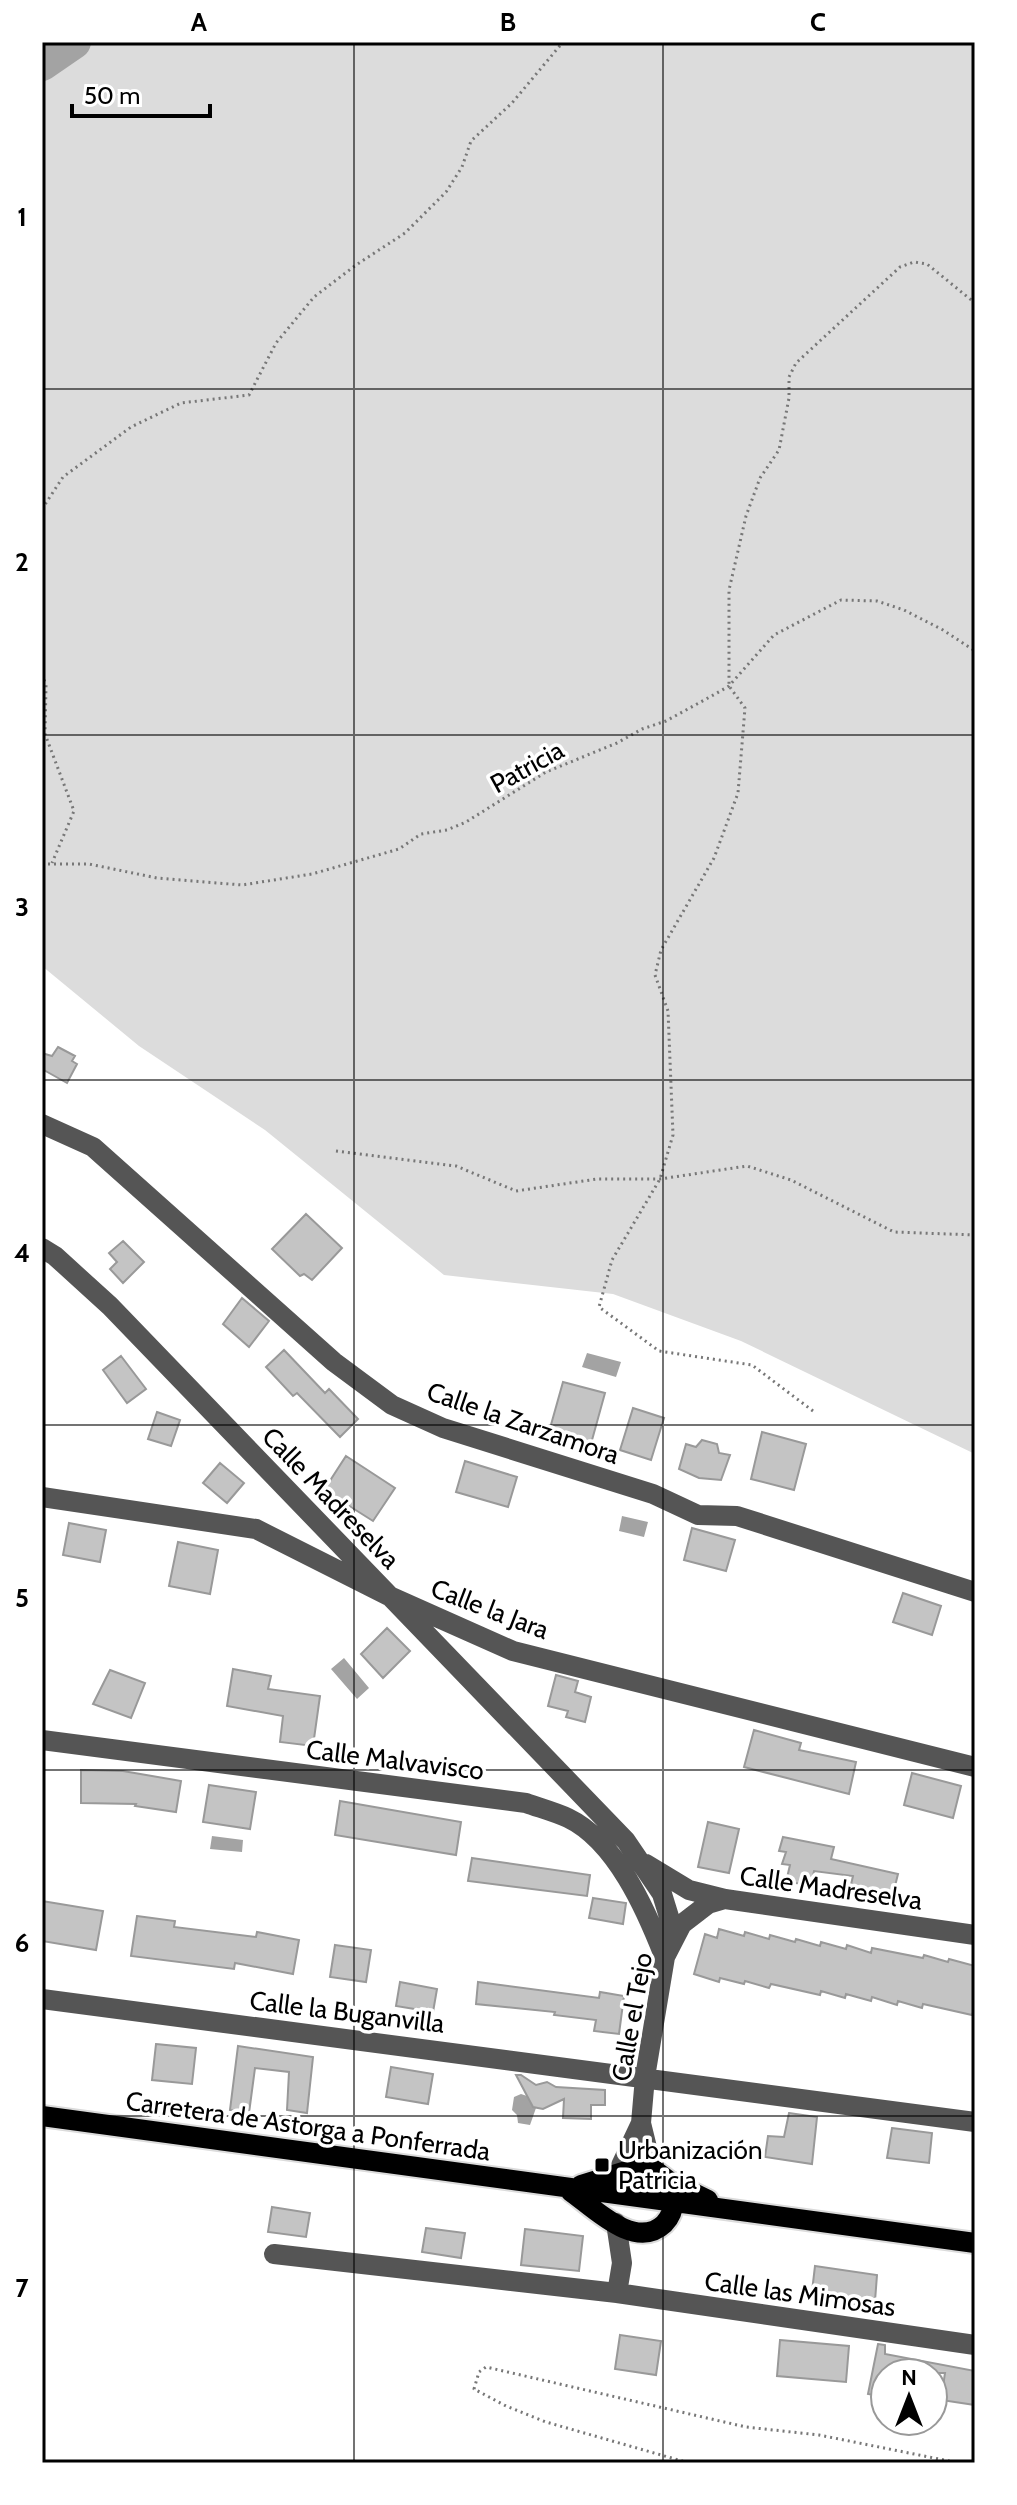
<svg xmlns="http://www.w3.org/2000/svg" width="1017" height="2505" font-family="Cabin,sans-serif">
  <style>
    .green { fill: #dcdcdc }
    .water { fill: #a3a3a3 }
    .lines { fill: none; stroke-linecap: round; stroke-linejoin: round }
    .river { stroke: #a3a3a3; stroke-width: 34 }
    .building { fill: #c4c4c4; stroke: #999; stroke-width: 2 }
    .major-casing { stroke: #dbdbdb; stroke-width: 24 }
    .path { stroke: #777; stroke-width: 3; stroke-dasharray: 2 4; stroke-linecap: butt }
    .minor { stroke: #555; stroke-width: 20 }
    .major { stroke: #000; stroke-width: 20 }
    .grid { fill: none; stroke: #000; stroke-width: 2; stroke-opacity: 0.55 }
    .poi-dot { fill: #000; stroke: #fff; stroke-width: 3 }
    .labels { text-anchor: middle; dominant-baseline: central; stroke-width: 7; stroke-linejoin: round; paint-order: stroke }
    .street-label { font-size: 26px; fill: #000; stroke: #fff }
    .poi-label { font-size: 26px; fill: #000; stroke: #fff; text-anchor: start }
    .neatline { fill: none; stroke: #000; stroke-width: 3 }
    .grid-label { font-size: 26px; text-anchor: middle; font-weight: bold; fill: #000 }
  </style>
  <rect width="100%" height="100%" fill="#fff"/>
  <!-- green -->
  <path class="green" d="M42,42H975V1454L741,1341L613,1294L444,1275L265,1130L139,1046L42,966Z"/>
  <!-- water -->
  <path class="water" d="M587,1353L621,1362L616,1377L582,1367Z
    M622,1516L648,1522L644,1537L619,1531Z
    M344,1658L369,1688L357,1699L331,1669Z
    M212,1836L243,1840L242,1852L210,1849Z
    M521,2094L527,2096L536,2108L530,2125L518,2123L517,2115L512,2110L514,2097Z"/>
  <g class="lines">
    <!-- river -->
    <path class="river" d="M42,64L74,42"/>
  </g>
  <!-- building -->
  <path class="building" d="M58,1047L75,1056L72,1061L77,1064L67,1083L42,1069V1053L52,1056Z
    M306,1214L342,1248L312,1280L304,1274L300,1276L272,1249Z
    M123,1241L144,1262L123,1283L110,1269L117,1262L109,1253Z
    M242,1298L269,1321L249,1347L223,1324Z
    M284,1350L325,1393L329,1389L358,1419L340,1437L297,1393L293,1396L266,1367Z
    M121,1356L146,1389L127,1403L103,1370Z
    M563,1382L605,1393L589,1451L547,1439Z
    M633,1408L664,1418L651,1460L620,1450Z
    M157,1412L180,1420L171,1446L148,1439Z
    M762,1432L806,1444L794,1490L751,1479Z
    M702,1440L717,1444L719,1453L730,1455L721,1480L699,1478L679,1469L686,1444L696,1447Z
    M346,1456L395,1488L373,1521L324,1490Z
    M465,1461L517,1477L508,1507L456,1492Z
    M220,1463L244,1483L227,1503L203,1483Z
    M69,1523L106,1530L100,1562L63,1555Z
    M692,1528L735,1540L726,1571L684,1560Z
    M178,1542L218,1550L210,1594L169,1586Z
    M903,1593L941,1606L932,1635L893,1622Z
    M387,1628L410,1651L383,1678L361,1654Z
    M233,1669L271,1676L268,1689L320,1696L313,1746L280,1742L283,1716L227,1706Z
    M110,1670L145,1683L131,1718L93,1704Z
    M556,1675L578,1681L575,1692L591,1697L585,1722L566,1717L568,1711L548,1706Z
    M754,1730L801,1743L799,1750L856,1762L849,1794L744,1767Z
    M81,1770L123,1771L181,1781L176,1812L135,1806L136,1804L81,1803Z
    M912,1773L961,1786L953,1818L904,1805Z
    M209,1785L256,1792L250,1829L203,1822Z
    M340,1801L461,1822L456,1855L335,1835Z
    M708,1822L739,1829L729,1873L698,1867Z
    M783,1837L834,1847L831,1859L898,1874L891,1902L849,1893L853,1876L814,1871L811,1885L786,1882L790,1865L782,1864L786,1852L779,1851Z
    M472,1858L590,1875L587,1896L468,1881Z
    M593,1898L626,1903L623,1924L589,1918Z
    M42,1901L103,1911L96,1950L42,1941Z
    M137,1916L175,1921L174,1927L256,1937L257,1932L299,1940L293,1974L235,1963L234,1969L131,1956Z
    M719,1929L744,1936L745,1932L769,1939L770,1935L795,1942L796,1939L820,1946L821,1942L846,1949L847,1945L871,1953L872,1948L923,1958L924,1955L948,1962L949,1959L975,1966V2006L972,2015L923,2004L922,2008L898,2001L897,2005L872,1997L871,2001L846,1994L845,1998L821,1991L820,1995L771,1984L769,1988L745,1981L744,1984L720,1978L719,1982L694,1974L705,1934L717,1938Z
    M335,1945L371,1950L366,1982L330,1977Z
    M400,1982L437,1989L433,2012L396,2006Z
    M478,1982L599,1998L600,1992L624,1996L619,2034L594,2031L596,2020L554,2015L555,2012L476,2004Z
    M156,2044L196,2048L192,2084L152,2080Z
    M238,2046L313,2057L307,2113L287,2110L289,2072L255,2068L249,2113L230,2110Z
    M391,2067L433,2074L428,2104L386,2097Z
    M516,2075H521L536,2085L547,2082L556,2087L605,2090V2105H591V2119L563,2118L564,2099L543,2109L533,2107Z
    M789,2113L817,2117L812,2164L765,2157L768,2136L784,2137Z
    M892,2128L932,2133L929,2163L887,2158Z
    M272,2207L310,2213L306,2237L268,2232Z
    M426,2228L465,2233L461,2258L422,2252Z
    M525,2229L583,2236L579,2271L521,2265Z
    M815,2266L877,2275L875,2301L856,2300V2305L811,2300Z
    M620,2335L661,2341L656,2375L615,2369Z
    M780,2340L849,2346L846,2382L777,2376Z
    M878,2344L885,2345V2354L975,2371V2405L941,2400L945,2373H885V2397L868,2394Z"/>
  <g class="lines">
    <defs>
      <path id="major" d="M42,2116L975,2243
        M581,2185L642,2166L652,2168L669,2181L708,2200
        M570,2191C594,2208 635,2251 664,2224C674,2214 675,2202 672,2189"/>
    </defs>
    <!-- major casing -->
    <use href="#major" class="major-casing"/>
    <!-- path -->
    <path class="path" d="M42,509L63,477L131,427L181,403L249,395L276,343L314,297L356,265L405,233L446,192L462,167L471,141L512,103L563,42
      M42,674L46,685L45,734L74,811L52,863
      M42,864H89L157,878L242,885L312,874L399,849L421,834L447,830L466,822L546,772L617,743L642,729L666,721L717,693L729,686L774,635L841,600L877,601L904,610L943,630L975,651
      M336,1151L456,1166L516,1191L597,1179H660L747,1166L791,1180L894,1232L975,1235
      M813,1411L752,1365L659,1351L599,1307L612,1260L660,1179L673,1135L668,1011L655,975L661,950L714,858L738,793L745,708L729,686V590L746,516L760,478L779,450L789,398V377L796,363L900,267L914,262L927,264L975,303
      M689,2463L546,2422L506,2406L474,2389L479,2372L486,2367L746,2427L819,2435L959,2463"/>
    <!-- minor -->
    <path class="minor" d="M42,1124L93,1147L334,1362L392,1405L443,1428L653,1494L698,1515L737,1516L975,1592
      M42,1248L55,1256L110,1306L626,1841L662,1894L670,1920L665,1957
      M42,1497L256,1529L387,1595L513,1651L975,1767
      M42,1740L526,1803C540,1808 555,1812 568,1818C616,1841 646,1910 664,1956
      M646,1864L689,1890L725,1899L975,1935
      M42,1999L975,2122
      M652,2168L641,2123L645,2077L665,1957L682,1924L708,1904L725,1899
      M616,2176L641,2123
      M616,2223L622,2263L617,2293
      M274,2254L617,2293L975,2345"/>
    <!-- major -->
    <use href="#major" class="major"/>
  </g>
  <!-- grid -->
  <path class="grid" d="M354,42V2463M663,42V2463M42,389H975M42,735H975M42,1080H975M42,1425H975M42,1770H975M42,2116H975"/>
  <!-- markers -->
  <rect class="poi-dot" x="594" y="2157" width="16" height="16" rx="4"/>
  <g class="labels">
    <!-- street labels -->
    <g class="street-label">
      <text transform="translate(527 767) rotate(-29)">Patricia</text>
      <text transform="translate(523 1423) rotate(19)">Calle la Zarzamora</text>
      <text transform="translate(331 1498) rotate(46)">Calle Madreselva</text>
      <text transform="translate(490 1609) rotate(21)">Calle la Jara</text>
      <text transform="translate(395 1760) rotate(7)">Calle Malvavisco</text>
      <text transform="translate(831 1888) rotate(8)">Calle Madreselva</text>
      <text transform="translate(347 2012) rotate(7)">Calle la Buganvilla</text>
      <text transform="translate(632 2017) rotate(-80)">Calle el Tejo</text>
      <text transform="translate(308 2126) rotate(8)">Carretera de Astorga a Ponferrada</text>
      <text transform="translate(800 2294) rotate(8)">Calle las Mimosas</text>
    </g>
    <!-- poi labels -->
    <g class="poi-label">
      <text x="618" y="2150">Urbanización<tspan x="618" dy="30">Patricia</tspan></text>
    </g>
  </g>
  <!-- border -->
  <rect width="1017" height="2505" fill="none" stroke="#ffffff" stroke-width="88"/>
  <!-- north arrow -->
  <g transform="translate(909 2397)"><circle r="38" fill="#ffffff" stroke="#999999" stroke-width="2"/>
  <path d="M0-6L14 30L0 20L-14 30Z" fill="#000000"/>
  <text y="-12" font-size="22" font-weight="bold" text-anchor="middle" fill="#000000">N</text>
  </g>
  <!-- scale -->
  <path d="M72 104v12h138v-12" fill="none" stroke="#000000" stroke-width="4"/>
  <text x="84" y="104" font-size="24" fill="#000000" stroke="#ffffff" stroke-width="6" paint-order="stroke">50 m</text>
  <rect x="44" y="44" width="929" height="2417" class="neatline"/>
  <g class="grid-label">
    <text x="199" y="31">A</text>
    <text x="508" y="31">B</text>
    <text x="818" y="31">C</text>
    <text x="22" y="226">1</text>
    <text x="22" y="571">2</text>
    <text x="22" y="916">3</text>
    <text x="22" y="1262">4</text>
    <text x="22" y="1607">5</text>
    <text x="22" y="1952">6</text>
    <text x="22" y="2297">7</text>
  </g>
</svg>
